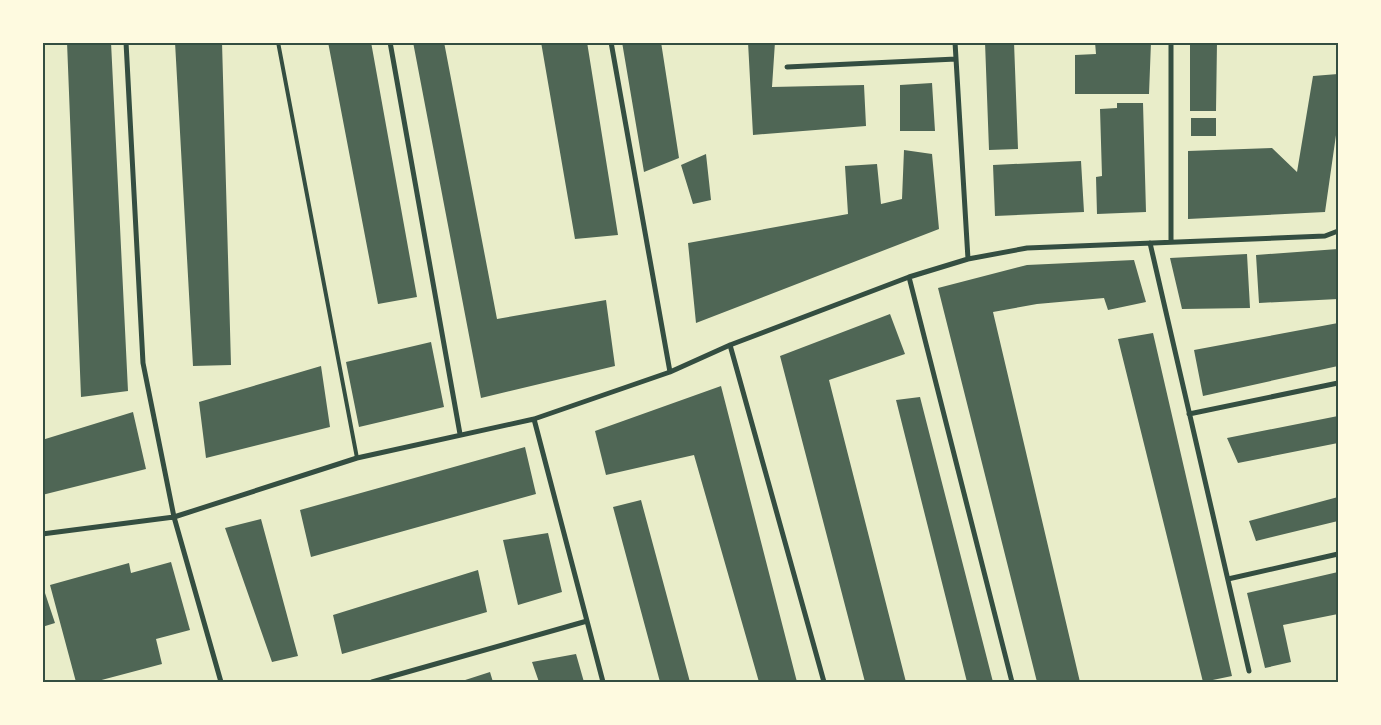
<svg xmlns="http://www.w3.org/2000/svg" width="1381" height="725" font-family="Mulish,sans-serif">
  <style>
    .building { fill: #4f6655 }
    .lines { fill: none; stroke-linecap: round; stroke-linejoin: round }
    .service { stroke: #344e41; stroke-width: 4 }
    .minor { stroke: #344e41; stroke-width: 5 }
    .neatline { fill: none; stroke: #344e41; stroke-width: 2 }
  </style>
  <rect width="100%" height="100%" fill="#e9edc9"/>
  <!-- building -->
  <path class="building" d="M67,42H111L128,391L81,397Z
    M175,42H222L231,365L193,366Z
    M328,42H371L417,297L378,304Z
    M413,42H444L497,319L606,300L615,366L481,398Z
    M541,42H587L618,235L575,239Z
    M622,42H661L679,158L644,172Z
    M748,42H775L772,87L864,85L866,126L753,135Z
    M985,42H1014L1018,149L989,150Z
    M1095,42H1151L1149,94H1075V55L1096,54Z
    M1190,42H1217L1216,111H1190Z
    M1338,74V121L1325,212L1188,219V151L1272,148L1297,172L1313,76Z
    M932,83L935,131H900V85Z
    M1117,103H1143L1146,212L1097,214L1096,177L1102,176L1100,109L1117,108Z
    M1191,118H1216V136H1191Z
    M904,150L932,154L939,229L696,323L688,243L848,214L845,166L877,164L881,204L902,199Z
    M706,154L711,200L693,204L681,165Z
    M1081,161L1084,212L995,216L993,165Z
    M1338,249V299L1259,303L1256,255Z
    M1247,254L1250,308L1182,309L1170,258Z
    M1134,260L1146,302L1108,310L1104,298L1037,304L993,312L1080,682H1037L938,288L1027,265Z
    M890,314L905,354L829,380L906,682H865L780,356Z
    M1338,323V366L1203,396L1194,350Z
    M1153,333L1232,676L1203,682L1118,339Z
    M431,342L444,407L359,427L346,362Z
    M321,366L330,427L206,458L199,402Z
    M721,386L797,682H759L694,455L606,475L595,431Z
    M920,397L993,682H967L896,400Z
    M133,412L146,469L42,495V440Z
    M1338,416V443L1238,463L1227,438Z
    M525,447L536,494L311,557L300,510Z
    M1338,497V521L1256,541L1249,521Z
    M641,500L690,682H660L613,507Z
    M261,519L298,656L272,662L225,528Z
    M548,533L562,592L518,605L503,540Z
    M171,562L190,630L156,639L162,664L94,682H76L50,585L129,563L131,573Z
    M478,570L487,612L342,654L333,615Z
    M1338,572V614L1283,625L1291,662L1265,668L1247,593Z
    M42,584L55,623L42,627Z
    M576,654L584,682H539L532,662Z
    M490,672L493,682H459Z"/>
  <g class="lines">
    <!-- service -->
    <path class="service" d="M278,42L357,458"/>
    <!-- minor -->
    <path class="minor" d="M126,42L143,363L174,517L221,682
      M390,42L460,434
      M611,42L670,372
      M955,42L968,259
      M1171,42V241
      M787,67L956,59
      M1150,243L1249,671
      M909,277L1012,682
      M730,345L824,682
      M1189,414L1338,383
      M534,419L603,682
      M42,534L174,517L357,458L534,419L670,372L730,345L909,277L968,259L1027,248L1325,236L1338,231
      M1228,579L1338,554
      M372,682L587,621"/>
  </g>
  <!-- border -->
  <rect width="1381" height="725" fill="none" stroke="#fefae0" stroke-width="88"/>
  <rect x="44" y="44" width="1293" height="637" class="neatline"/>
</svg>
